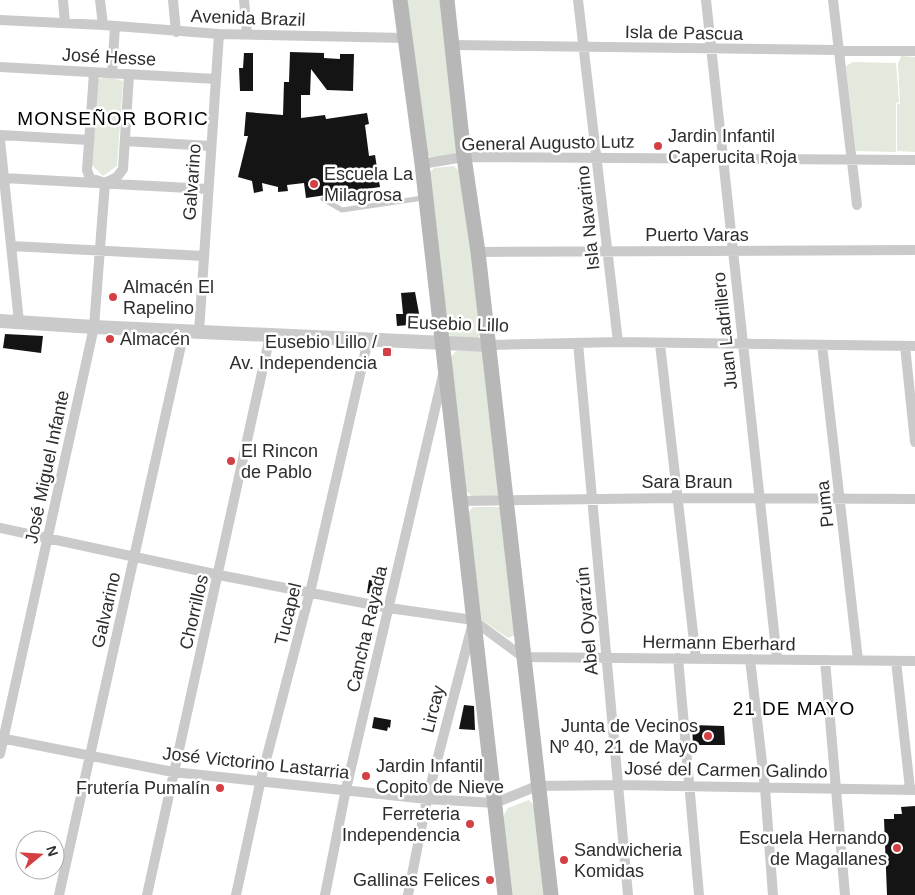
<svg xmlns="http://www.w3.org/2000/svg" width="915" height="895" font-family="Helvetica,sans-serif">
  <style>
    .green { fill: #e3e9dc }
    .building { fill: #141414 }
    .lines { fill: none; stroke-linecap: round; stroke-linejoin: round }
    .service { stroke: #cacaca; stroke-width: 5 }
    .minor { stroke: #cacaca; stroke-width: 10 }
    .tertiary { stroke: #cacaca; stroke-width: 14 }
    .secondary { stroke: #b7b7b7; stroke-width: 15 }
    .poi-dot { fill: #d43f44; stroke: #fff; stroke-width: 2 }
    .labels { text-anchor: middle; dominant-baseline: central; stroke-width: 5; stroke-linejoin: round; paint-order: stroke }
    .street-label { font-size: 18px; fill: #2d2d2d; stroke: #fff }
    .poi-label { font-size: 18px; fill: #2d2d2d; stroke: #fff; text-anchor: start }
    .neighbourhood-label { font-size: 19px; letter-spacing: 1px; fill: #000; stroke: #fff }
  </style>
  <rect width="100%" height="100%" fill="#fff"/>
  <!-- green -->
  <path class="green" d="M407,0H441L460,148L455,155L431,158L425,152Z
    M901,56L915,57V152L897,151V104H900L898,64Z
    M853,62L896,63L899,102L896,103V152L856,151L846,66Z
    M110,77L123,81L117,166L103,176L91,164L98,79Z
    M454,166L460,172L483,331L478,338L453,339L447,332L428,175L434,168Z
    M456,351H481L486,359L501,493L495,497L472,496L465,490L451,357Z
    M473,507H500L517,634L508,638L482,620L478,612L467,514Z
    M529,800L535,806L547,895H511L502,818L508,808Z"/>
  <!-- building -->
  <path class="building" d="M290,52L324,53V58L340,59V54H354L353,91L327,90L311,69L310,95H301V118L325,115L326,119L367,113L369,124L365,125L369,156L375,155L380,187L306,198L304,183L287,185L288,191L278,192V187L262,183L263,191L254,193L252,181L238,177L248,136H244L246,112L283,115L284,82H289Z
    M244,53H253V91H240L239,68H243Z
    M415,292L421,324L397,326L396,314H403L401,293Z
    M5,334L43,336L41,353L3,348Z
    M369,580L384,583L382,595L367,593Z
    M464,705L474,706L475,730L459,729Z
    M374,717L391,720L390,728L388,727L387,731L372,728Z
    M692,725L724,726L725,745H693Z
    M915,806V895H887L884,819H894V814H902L901,807Z"/>
  <g class="lines">
    <!-- service -->
    <path class="service" d="M323,199L342,210L423,198"/>
    <!-- minor -->
    <path class="minor" d="M63,0L65,23
      M100,0L103,25
      M173,0L176,32
      M244,0L247,34
      M578,0L618,342
      M706,0L777,659
      M833,0L857,205
      M0,20L103,25L219,34L405,38
      M452,45L915,51
      M0,67L216,79
      M94,73L87,170L90,178L105,183L117,177L123,169L129,75
      M112,73L115,26
      M0,135L89,140
      M0,140L19,322
      M125,141L211,146
      M422,164L464,157L915,160
      M3,178L208,189
      M11,246L204,256
      M478,252L915,250
      M199,332L219,34
      M578,343L628,895
      M660,344L696,659
      M489,345L618,342L915,346
      M822,345L858,660
      M905,346L915,442
      M459,501L676,498L915,499
      M0,528L219,575L389,608L473,620L523,657L915,661
      M678,658L699,895
      M750,659L765,788L773,895
      M825,660L845,895
      M896,661L910,789
      M0,738L173,772L427,799L495,803L537,786L619,785L915,790
      M0,754L94,327L105,183
      M59,895L184,332
      M147,895L270,336
      M236,895L261,779L312,584L368,340
      M325,895L346,789L443,375
      M408,895L427,799L472,626"/>
    <!-- tertiary -->
    <path class="tertiary" d="M0,321L94,327L489,345"/>
    <!-- secondary -->
    <path class="secondary" d="M400,0L422,164L505,895
      M447,0L464,157L478,252L551,895"/>
  </g>
  <!-- markers -->
  <g class="poi-dot">
    <circle cx="658" cy="146" r="5"/>
    <circle cx="314" cy="184" r="5"/>
    <circle cx="113" cy="297" r="5"/>
    <circle cx="110" cy="339" r="5"/>
    <rect x="382" y="347" width="10" height="10" rx="2.5"/>
    <circle cx="231" cy="461" r="5"/>
    <circle cx="708" cy="736" r="5"/>
    <circle cx="366" cy="776" r="5"/>
    <circle cx="220" cy="788" r="5"/>
    <circle cx="470" cy="824" r="5"/>
    <circle cx="897" cy="848" r="5"/>
    <circle cx="564" cy="860" r="5"/>
    <circle cx="490" cy="880" r="5"/>
  </g>
  <g class="labels">
    <!-- street labels -->
    <g class="street-label">
      <text transform="translate(248 18) rotate(2)">Avenida Brazil</text>
      <text transform="translate(684 33) rotate(1)">Isla de Pascua</text>
      <text transform="translate(109 57) rotate(3)">José Hesse</text>
      <text transform="translate(548 143) rotate(-1)">General Augusto Lutz</text>
      <text transform="translate(192 182) rotate(-86)">Galvarino</text>
      <text transform="translate(588 218) rotate(-96)">Isla Navarino</text>
      <text x="697" y="235">Puerto Varas</text>
      <text transform="translate(458 324) rotate(2)">Eusebio Lillo</text>
      <text transform="translate(725 331) rotate(-96)">Juan Ladrillero</text>
      <text transform="translate(47 467) rotate(-78)">José Miguel Infante</text>
      <text x="687" y="482">Sara Braun</text>
      <text transform="translate(825 504) rotate(-96)">Puma</text>
      <text transform="translate(106 610) rotate(-77)">Galvarino</text>
      <text transform="translate(194 612) rotate(-77)">Chorrillos</text>
      <text transform="translate(288 614) rotate(-76)">Tucapel</text>
      <text transform="translate(587 621) rotate(-95)">Abel Oyarzún</text>
      <text transform="translate(367 629) rotate(-77)">Cancha Rayada</text>
      <text transform="translate(719 643) rotate(1)">Hermann Eberhard</text>
      <text transform="translate(433 709) rotate(-76)">Lircay</text>
      <text transform="translate(256 763) rotate(6)">José Victorino Lastarria</text>
      <text transform="translate(726 770) rotate(1)">José del Carmen Galindo</text>
    </g>
    <!-- poi labels -->
    <g class="poi-label">
      <text x="668" y="136">Jardin Infantil<tspan x="668" dy="21">Caperucita Roja</tspan></text>
      <text x="324" y="174">Escuela La<tspan x="324" dy="21">Milagrosa</tspan></text>
      <text x="123" y="287">Almacén El<tspan x="123" dy="21">Rapelino</tspan></text>
      <text x="120" y="339">Almacén</text>
      <text x="377" y="342" text-anchor="end">Eusebio Lillo /<tspan x="377" dy="21">Av. Independencia</tspan></text>
      <text x="241" y="451">El Rincon<tspan x="241" dy="21">de Pablo</tspan></text>
      <text x="698" y="726" text-anchor="end">Junta de Vecinos<tspan x="698" dy="21">Nº 40, 21 de Mayo</tspan></text>
      <text x="376" y="766">Jardin Infantil<tspan x="376" dy="21">Copito de Nieve</tspan></text>
      <text x="210" y="788" text-anchor="end">Frutería Pumalín</text>
      <text x="460" y="814" text-anchor="end">Ferreteria<tspan x="460" dy="21">Independencia</tspan></text>
      <text x="887" y="838" text-anchor="end">Escuela Hernando<tspan x="887" dy="21">de Magallanes</tspan></text>
      <text x="574" y="850">Sandwicheria<tspan x="574" dy="21">Komidas</tspan></text>
      <text x="480" y="880" text-anchor="end">Gallinas Felices</text>
    </g>
    <!-- neighbourhood labels -->
    <g class="neighbourhood-label">
      <text x="113" y="118">MONSEÑOR BORIC</text>
      <text x="794" y="708">21 DE MAYO</text>
    </g>
  </g>
  <!-- north arrow -->
  <g transform="translate(40 855) rotate(72)"><circle r="24" fill="#ffffff" stroke="#ababab"/>
  <path d="M0-4L9 19L0 12L-9 19Z" fill="#d43f44"/>
  <text y="-8" font-size="14" font-weight="bold" text-anchor="middle" fill="#2d2d2d">N</text>
  </g>
</svg>
